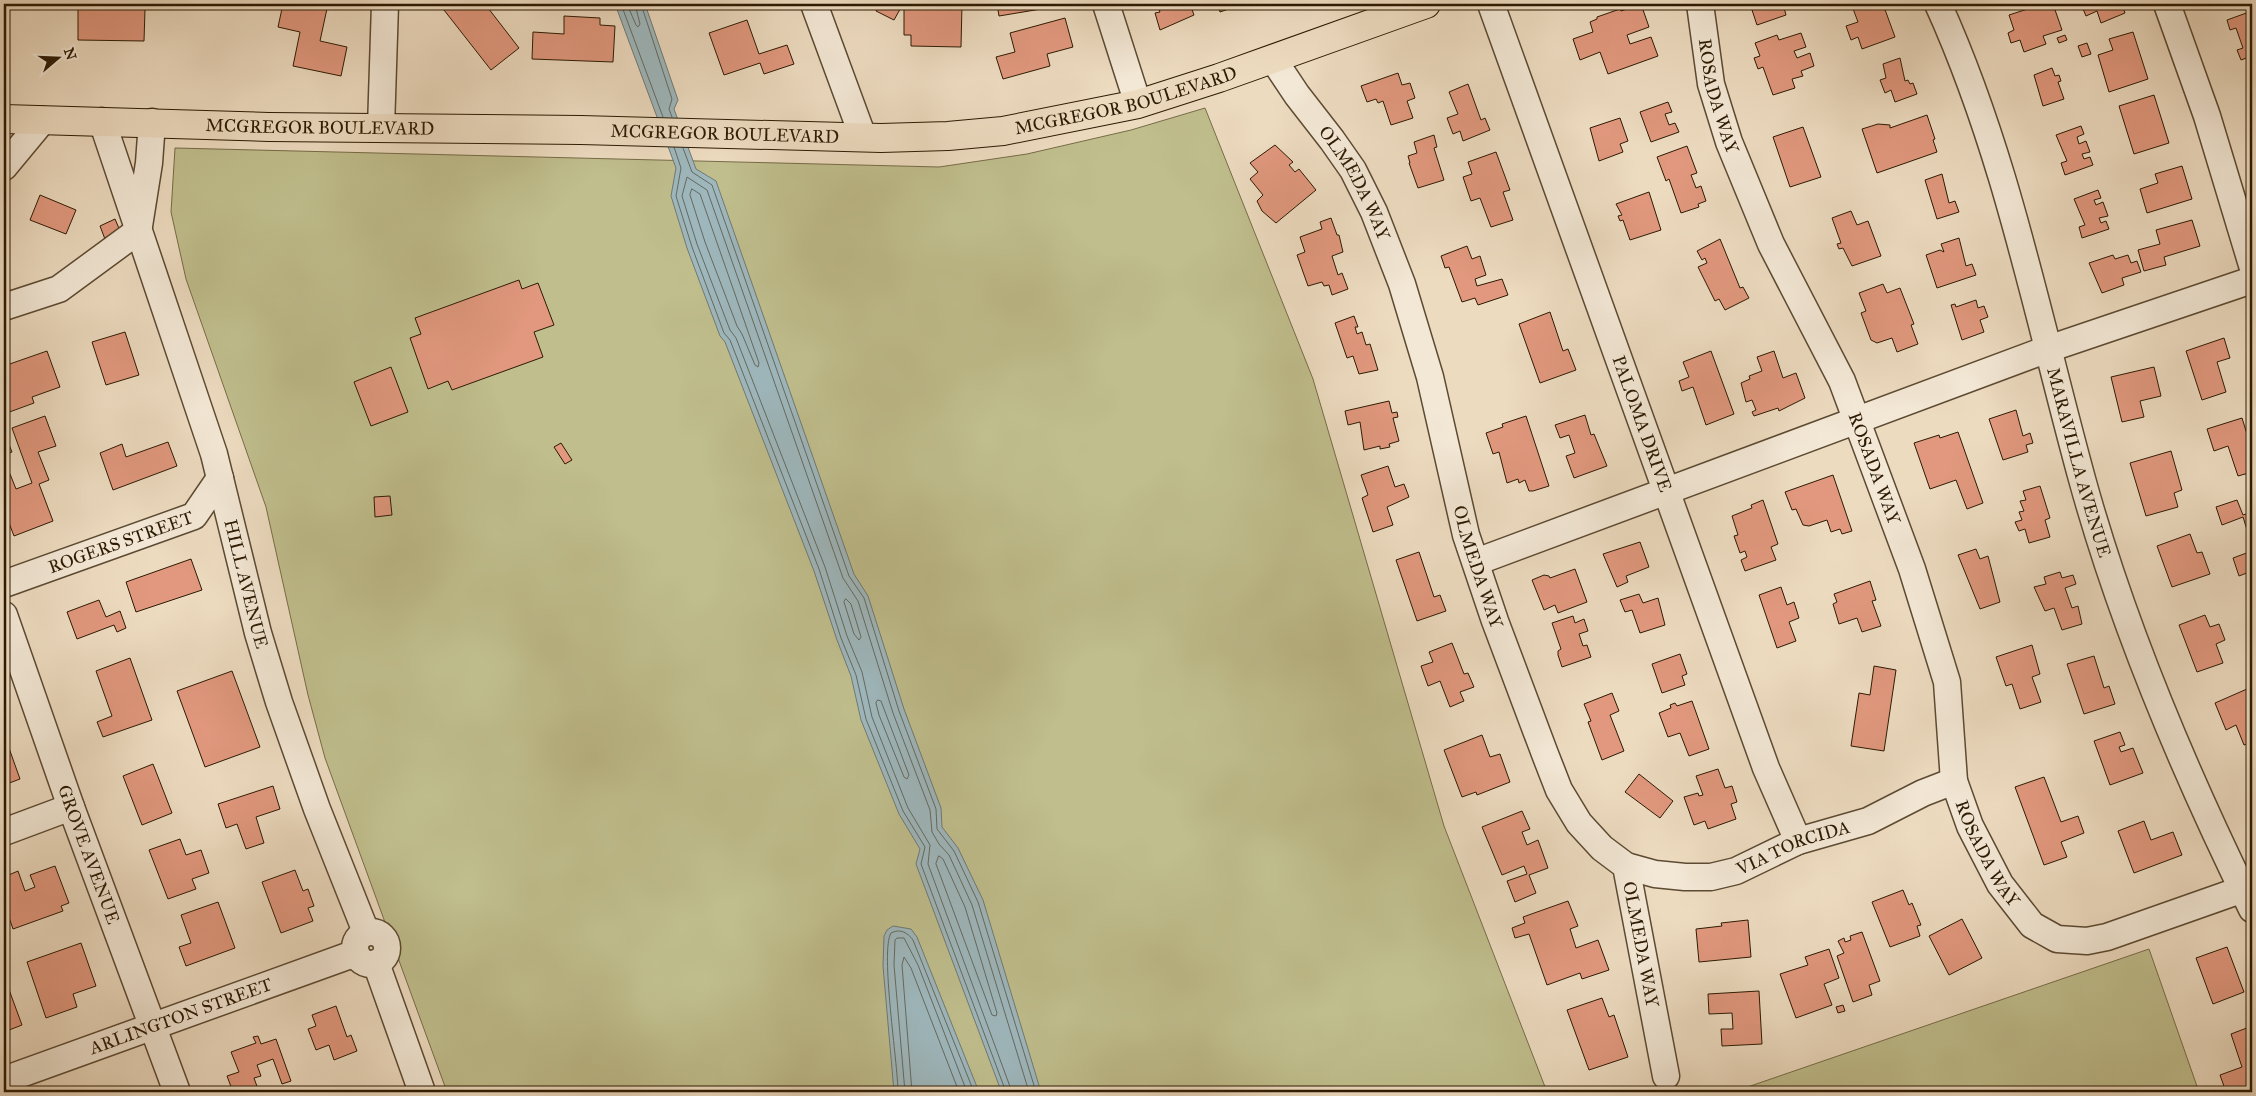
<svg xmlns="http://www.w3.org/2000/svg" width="2256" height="1096" font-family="'IM FELL Great Primer',serif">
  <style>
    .green { fill: #c0be8d; stroke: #766c48 }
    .water { fill: #9eb8be; stroke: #707973 }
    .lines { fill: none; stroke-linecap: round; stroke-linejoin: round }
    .shore { stroke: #656960; stroke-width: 1 }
    .building { fill: #e1987e; stroke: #2c1a03 }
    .minor-casing { stroke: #5c4a32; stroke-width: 29 }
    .major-casing { stroke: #2c1a03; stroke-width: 30 }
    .minor { stroke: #f3e8d6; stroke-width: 26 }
    .major { stroke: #eddbc0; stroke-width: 28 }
    .labels { text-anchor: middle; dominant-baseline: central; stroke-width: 4; stroke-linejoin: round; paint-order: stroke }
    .street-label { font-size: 18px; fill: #2c1a03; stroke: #f3e8d6 }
  </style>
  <rect width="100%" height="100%" fill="#eddbc0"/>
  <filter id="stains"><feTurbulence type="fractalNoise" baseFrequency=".004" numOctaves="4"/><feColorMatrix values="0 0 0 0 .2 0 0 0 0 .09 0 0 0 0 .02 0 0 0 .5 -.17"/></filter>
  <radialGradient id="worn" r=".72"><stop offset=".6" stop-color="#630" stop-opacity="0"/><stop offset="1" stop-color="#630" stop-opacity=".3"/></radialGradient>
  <!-- green -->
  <path class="green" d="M1205,108L1313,379L1444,826L1547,1092H447L325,758L308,695L266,507L186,279L171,212L175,148L939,167L1027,154L1131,130Z
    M2149,949L2199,1092H1733Z"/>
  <!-- water -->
  <path class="water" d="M615,4H645L678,100L674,109L696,169L716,181L854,574L868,596L904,709L941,808L942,827L958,848L983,900L1041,1092H1002L1000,1088L916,864L920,849L899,814L861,720L851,676L837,640L814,571L725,342L720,336L687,248L671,196L676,168Z
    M893,926L911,929L917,937L979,1092H894L883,966L884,936L887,930Z"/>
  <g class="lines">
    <!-- shore -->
    <path class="shore" d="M621,4L663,117
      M627,4L636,25L638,27L640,24L635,4
      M641,4L672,99L669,109L672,117
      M674,147L681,168L676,196L692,247L724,333L730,340L819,569L841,638L856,675L866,719L903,811L925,847L921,864L1006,1092
      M683,148L692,172L712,185L849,576L864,598L899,711L936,809L937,829L954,851L978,902L1036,1092
      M692,189L700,194L759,363L758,367L755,365L742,334L737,326L705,242L690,195Z
      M846,599L851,604L861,637L859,640L854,634L844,602Z
      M878,700L881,701L909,775L907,779L904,777L879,715L876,703Z
      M939,856L943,859L965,907L997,1013L996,1016L992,1015L936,864Z
      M898,1092C898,1064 880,951 891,933C900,928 908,933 913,940L974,1092
      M905,1092L894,965L895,940L897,938H904L918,965L967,1092
      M912,1092L902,965L904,957L911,968L959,1092
      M1012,1092L928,864L930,845L908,808L872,717L862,672L847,636L825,567L736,338L730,330L697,244L682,196L687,177L707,190L843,578L858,601L893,713L930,810L932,832L939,844L949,855L972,905L1029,1092"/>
  </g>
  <!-- building -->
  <path class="building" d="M78,4H133V9H145L144,41L78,40Z
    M283,4H328L320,41L347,47L341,76L293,66L300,32L278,27Z
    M451,4H485L519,48L491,70L444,10Z
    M879,4H903L894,20L876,11Z
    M904,4H962L961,47L911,46V35H904Z
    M997,4H1052L1053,7L999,16Z
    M1157,4H1190L1194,15L1160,30L1155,13L1160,12Z
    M1218,4H1236L1237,6L1220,12Z
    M1641,4L1649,27L1627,35L1630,44L1651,37L1658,56L1608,74L1600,52L1580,60L1573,39L1593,32L1590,22L1597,19V17L1620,9L1621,11Z
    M1750,4H1783L1786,15L1757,25Z
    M1858,4H1883L1895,37L1862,49L1858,37L1851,40L1846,26L1858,22L1852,6Z
    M2043,4H2053L2062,30L2043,36L2046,44L2024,52L2020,40L2011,43L2008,33L2014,30L2009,15Z
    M2081,4H2122L2125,13L2101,23L2097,11L2086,16Z
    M2252,11V56L2241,60L2237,50L2243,48L2236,28L2230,30L2227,20Z
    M564,16L600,18V25L615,26L613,62L532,59L533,32L564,34Z
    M1065,18L1073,47L1047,54L1050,66L1003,79L996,57L1015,52L1010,33Z
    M747,20L759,54L787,45L794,64L764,74L760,63L724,75L709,33Z
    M2133,32L2148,79L2109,92L2098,55L2113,50L2109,39Z
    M1801,33L1806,47L1794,51L1797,58L1810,53L1814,66L1801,71L1803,76L1792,79L1795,88L1773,95L1763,67L1758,69L1754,58L1760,56L1755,43L1777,35L1779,40Z
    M2065,35L2067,40L2059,43L2057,38Z
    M2087,43L2091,54L2082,57L2078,46Z
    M1900,58L1905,81L1908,80L1910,84L1913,83L1917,94L1895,102L1891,90L1885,93L1880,80L1886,78L1883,64Z
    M2052,68L2055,76L2059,75L2061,81L2058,82L2064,99L2043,106L2034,75Z
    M1398,73L1402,85L1410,83L1415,98L1407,101L1413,118L1391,125L1383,101L1378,103L1376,99L1367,102L1361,86Z
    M1468,84L1481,120L1485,118L1490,130L1463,141L1460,131L1453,134L1447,118L1458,114L1449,92Z
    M2154,95L2169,143L2134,154L2119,106Z
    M1668,102L1672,112L1665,114L1669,125L1675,123L1679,132L1651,142L1640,112Z
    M1927,115L1935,139L1933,140L1937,152L1877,173L1862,129L1878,124L1890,125V128Z
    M1620,118L1628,141L1620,144L1623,152L1599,161L1590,128Z
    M2081,126L2084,134L2077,137L2079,144L2086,141L2090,152L2082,154L2084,159L2090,157L2093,165L2065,175L2061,163L2067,161L2056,135Z
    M1803,127L1821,177L1790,187L1773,137Z
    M1434,135L1437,147L1434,148L1444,180L1418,188L1409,163H1410L1408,156L1417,153L1414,142Z
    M1275,145L1293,162L1289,165L1295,172L1299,169L1316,190L1276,223L1262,211L1257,201L1263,195L1250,179L1258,172L1250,163Z
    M1687,146L1697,173L1691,175L1696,188L1701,186L1706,201L1698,204L1699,207L1681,213L1669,179L1666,181L1657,157Z
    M1496,152L1510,190L1503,192L1513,220L1491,227L1480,198L1471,201L1463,177L1472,174L1468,162Z
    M2182,166L2192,199L2147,213L2140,189L2158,183L2155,174Z
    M1942,174L1949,203L1955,201L1959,212L1937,219L1925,180Z
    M2098,190L2101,198L2094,200L2096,205L2103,202L2108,216L2099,218L2101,223L2106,221L2109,229L2082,238L2079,227L2085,225L2074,199Z
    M1649,192L1661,230L1630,240L1623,220L1620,221L1618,216L1622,215L1616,204Z
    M40,195L76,210L66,234L30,220Z
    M1851,211L1857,225L1868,221L1881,256L1852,266L1843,248L1839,249L1837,244L1841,243L1832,218Z
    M1331,218L1337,235H1339L1343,252L1332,256L1338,275L1342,273L1348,289L1332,295L1329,285L1324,286L1322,282L1308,286L1297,255L1305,252L1300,237L1322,229L1320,222Z
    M115,219L124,240L108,247L100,226Z
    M2192,220L2200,246L2164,257L2166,265L2144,271L2138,250L2160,244L2156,230Z
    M1959,238L1966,266L1972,264L1976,275L1937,288L1926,255L1940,250L1944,252L1941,244Z
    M1720,239L1740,288L1743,287L1749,298L1725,310L1719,299L1715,301L1698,267L1707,263L1705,258L1702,260L1697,251Z
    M1467,246L1472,259L1480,256L1486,275L1475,279L1477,286L1502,279L1508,295L1478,305L1475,298L1462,302L1449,267L1445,268L1441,256Z
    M2113,255L2115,259L2128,255L2131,263L2137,261L2141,272L2122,278L2124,285L2102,293L2089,263Z
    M519,280L522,289L538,283L554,325L534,332L543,357L452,390L448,381L428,389L410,338L421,334L415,318Z
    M1883,284L1887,293L1900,288L1914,324L1911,325L1918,344L1897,352L1892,338L1877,343L1871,340L1861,313L1866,311L1859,293Z
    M1976,300L1978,308L1984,306L1988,317L1980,320L1984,332L1962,340L1951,305L1955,304L1956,307Z
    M1550,312L1563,351L1568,349L1576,370L1540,383L1519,324Z
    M1354,316L1358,327H1355L1357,334L1362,332L1366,345L1370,344L1378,370L1359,374L1353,356L1347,358L1335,323Z
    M125,332L139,375L106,385L92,342Z
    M2224,338L2230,358L2217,362L2226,392L2202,400L2186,351Z
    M47,351L60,387L32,397L34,403L4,414V366Z
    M1711,351L1734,414L1706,425L1693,387L1682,391L1679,381L1689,377L1683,362Z
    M1774,351L1783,378L1796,373L1805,398L1779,411L1778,408L1754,416L1752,412L1756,410L1752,400L1746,402L1741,383L1750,379L1749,376L1762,371L1757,357Z
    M391,367L408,412L371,426L354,382Z
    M2154,367L2161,396L2140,401L2144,417L2122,422L2111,377Z
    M1389,401L1392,413L1397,412L1398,417L1393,418L1399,441L1389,444L1390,447L1380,449V446L1364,450L1360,422L1348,425L1345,411Z
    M2016,410L2023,436L2030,433L2033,443L2026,445L2028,452L2003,460L1989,419Z
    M1585,415L1591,435L1594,434L1607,466L1574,478L1566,456L1575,453L1569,435L1560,438L1555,425Z
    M45,416L56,446L38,452L49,480L39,484L53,521L14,536L4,510V477L10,474L16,489L32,483L12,428Z
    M1526,416L1549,486L1533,491H1529L1525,480L1519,483L1518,479L1507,483L1499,452L1493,454L1486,433L1503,427L1502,424Z
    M2242,418L2252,450V472L2238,476L2228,446L2214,451L2207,429Z
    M4,432L12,452L4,455Z
    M1958,432L1983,503L1967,509L1956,480L1930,489L1914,443L1939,435L1940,438Z
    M168,442L177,466L113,490L100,453L122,444L126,457Z
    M561,443L572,460L565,464L554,447Z
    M2171,451L2182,490L2174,493L2178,507L2146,516L2130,463Z
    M1388,466L1395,487L1404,484L1409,497L1387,507L1393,525L1373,532L1362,498L1368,495L1361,475Z
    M1833,475L1852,531L1842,534L1840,529L1831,532L1827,520L1809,526L1803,525L1796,509L1792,510L1785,492Z
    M2040,486L2050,518L2045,520L2050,537L2029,543L2025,529L2019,531L2015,522L2022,520L2019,512L2024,511L2020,501L2026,500L2023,491Z
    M390,496L392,515L375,517L374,497Z
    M1763,500L1778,544L1771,547L1776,560L1745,571L1741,560L1747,557L1745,551L1740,553L1734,536L1738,535L1732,516L1752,508L1751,505Z
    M2237,500L2243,515L2252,512V546L2243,517L2222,525L2216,507Z
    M2190,534L2197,553L2202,552L2210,574L2172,587L2157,546Z
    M1640,542L1649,567L1626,576L1628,582L1617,587L1603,554Z
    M1976,549L1980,559L1988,556L2000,602L1980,609L1958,555Z
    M2252,551V571L2239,576L2233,558Z
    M1419,552L1434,597L1440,595L1446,611L1417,621L1396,560Z
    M191,559L202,590L136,612L126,582Z
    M1575,569L1587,602L1558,613L1555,605L1544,610L1532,580L1544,575L1549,576L1550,578Z
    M2060,572L2062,578L2073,575L2076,584L2065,588L2072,608L2078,606L2082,624L2062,630L2054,608L2045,611L2034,587L2046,584L2044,577Z
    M1870,581L1876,600L1872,601L1881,626L1862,632L1857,618L1839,624L1833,604L1837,602L1834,594Z
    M1781,587L1787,605L1794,602L1799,618L1789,622L1796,641L1777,648L1759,595Z
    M1639,594L1643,603L1658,598L1665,625L1640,633L1632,610L1625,612L1620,600Z
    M99,600L106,617L120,611L126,628L117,632L114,625L77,639L67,612Z
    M2205,615L2210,627L2219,624L2225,640L2216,644L2223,663L2197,672L2179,625Z
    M1573,616L1575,623L1584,619L1588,631L1579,634L1583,646L1587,645L1591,657L1562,667L1558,655V651L1561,649L1552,623Z
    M1452,643L1464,674L1468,673L1474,687L1460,692L1464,701L1450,707L1440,681L1428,686L1421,666L1433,662L1429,652Z
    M2032,645L2040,674L2032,677L2041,702L2020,709L2012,684L2006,686L1996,657Z
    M1680,654L1687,674L1682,676L1685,685L1662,693L1652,664Z
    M2094,656L2104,688L2109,686L2115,704L2084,714L2067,664Z
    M130,658L152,720L103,737L97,722L112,716L96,671Z
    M1874,666L1896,670L1884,751L1851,746L1859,693L1870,695Z
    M232,671L260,747L205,767L177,691Z
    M2247,689L2252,700V742L2244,745L2236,725L2226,730L2215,703Z
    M1612,693L1619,711L1610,715L1624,751L1602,760L1588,722L1591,721L1584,704Z
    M1692,701L1709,749L1689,756L1680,733L1668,737L1659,713L1671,708L1670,705L1675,703L1677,706Z
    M2120,732L2125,745L2119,747L2121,752L2133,748L2143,773L2110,785L2094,741Z
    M4,734L20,779L4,785Z
    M1482,735L1490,757L1500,754L1510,782L1477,795L1476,792L1462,797L1444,750Z
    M153,764L172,813L142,825L123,776Z
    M1718,769L1725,788L1732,786L1737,802L1731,804L1736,819L1708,829L1705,821L1694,825L1684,797L1698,793L1699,796L1703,795L1696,776Z
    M1639,774L1673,801L1660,818L1625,792Z
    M2044,777L2061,822L2078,816L2084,833L2061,842L2067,857L2044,865L2015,787Z
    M273,786L280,809L256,817L264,843L246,849L237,824L226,828L218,804Z
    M1522,811L1530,829L1522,832L1527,845L1538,840L1548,868L1529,875L1536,893L1515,902L1507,881L1527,874L1524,866L1502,875L1482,827Z
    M2144,821L2151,840L2173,832L2182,855L2134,873L2118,831Z
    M180,839L186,855L201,850L209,873L192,879L196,889L168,899L149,850Z
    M55,866L69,903L61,906L63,911L13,929L4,903V877L18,871L25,891L35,887L30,875Z
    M295,870L303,891L308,889L314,906L308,908L313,921L281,933L262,882Z
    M1903,890L1909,905L1912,903L1921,925L1917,926L1920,936L1890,947L1872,902Z
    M1568,901L1578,926L1570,929L1576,948L1598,940L1609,970L1582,979L1580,973L1547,985L1529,934L1515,938L1512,928L1525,923L1523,917Z
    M218,902L235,948L186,966L179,947L191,943L181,915Z
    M1962,919L1982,958L1949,975L1929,936Z
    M1748,920L1751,957L1699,962L1696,929L1722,926L1721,923Z
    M1862,932L1880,981L1869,985L1872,995L1853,1002L1837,956L1844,953L1838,941L1844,938L1845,942L1851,940L1850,936Z
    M81,943L96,986L73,994L77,1007L46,1018L27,962Z
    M2227,947L2244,992L2213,1004L2196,958Z
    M1829,949L1839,978L1824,984L1832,1005L1796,1018L1780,974L1808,965L1805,957Z
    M4,976L22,1025L4,1032Z
    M1759,991L1762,1044L1722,1046L1721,1029H1733L1732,1013L1709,1014L1708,994Z
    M1602,998L1609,1017L1614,1015L1628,1057L1589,1070L1567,1010Z
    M1843,1005L1845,1011L1838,1013L1836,1007Z
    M336,1006L347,1037L351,1035L357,1051L334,1060L329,1045L316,1050L308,1029L316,1026L312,1015Z
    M2252,1026V1087L2238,1092H2226L2220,1075L2242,1067L2231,1034Z
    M258,1036L261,1044L276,1039L291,1081L282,1084L273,1059L257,1065L261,1076L254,1078L259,1092H233L227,1076L239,1072L231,1052L256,1043L253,1037Z"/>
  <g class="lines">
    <defs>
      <g id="minor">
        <path d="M814,4L863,137"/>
        <path d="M1106,4L1138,104"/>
        <path id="s1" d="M1491,4L1766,768L1798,841"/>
        <path id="s2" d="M1700,4L1711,84L1729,142L1771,244L1842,381L1912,569L1947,682L1954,781L1970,826L2000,884L2032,925L2057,939L2087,941L2107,937L2252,886"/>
        <path id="s3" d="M1938,4C2007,156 2038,319 2082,479C2123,628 2184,771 2252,909"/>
        <path d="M2167,4L2207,116L2252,265"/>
        <path id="s4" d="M1273,59L1297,95L1332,140L1353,170L1374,212L1402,284L1430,377L1466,535L1495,621L1545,754L1559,790L1579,823L1602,848L1626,866L1666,1076"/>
        <path id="s5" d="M102,121L214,454L258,633L279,702L317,809L366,932"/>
        <path d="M381,128L385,4"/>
        <path d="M4,167L43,120"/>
        <path d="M139,226L149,163L152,122"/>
        <path d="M4,307L59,289L138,231"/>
        <path d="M1476,562L2048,349L2252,280"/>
        <path id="s6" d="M4,584L194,516L220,478"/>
        <path id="s7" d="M4,615L71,807L177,1092"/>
        <path d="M4,832L71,807"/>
        <path id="s8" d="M1626,866L1655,874L1685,877H1711L1736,871L1798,841L1868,821L1923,793L1954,781"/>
        <circle cx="371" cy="948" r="16"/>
        <path d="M376,963L422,1092"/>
        <path id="s9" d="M4,1080L356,953"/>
      </g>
      <g id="major">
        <path id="s10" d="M4,119L269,127L581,130L881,138L948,136L1003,131L1138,104L1219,78L1426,4"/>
      </g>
    </defs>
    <!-- minor casing -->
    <use href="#minor" class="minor-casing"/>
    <!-- major casing -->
    <use href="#major" class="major-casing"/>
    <!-- minor -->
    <use href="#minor" class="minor"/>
    <!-- major -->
    <use href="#major" class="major"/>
  </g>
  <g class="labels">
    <!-- street labels -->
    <g class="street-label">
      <text stroke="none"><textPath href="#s2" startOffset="94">ROSADA WAY</textPath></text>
      <text stroke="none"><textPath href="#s10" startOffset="1126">MCGREGOR BOULEVARD</textPath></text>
      <text stroke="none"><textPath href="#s10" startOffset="316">MCGREGOR BOULEVARD</textPath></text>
      <text stroke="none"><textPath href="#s10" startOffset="721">MCGREGOR BOULEVARD</textPath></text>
      <text stroke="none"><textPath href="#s4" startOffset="149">OLMEDA WAY</textPath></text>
      <text stroke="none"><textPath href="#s1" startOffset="446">PALOMA DRIVE</textPath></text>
      <text stroke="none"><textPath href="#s3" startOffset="480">MARAVILLA AVENUE</textPath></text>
      <text stroke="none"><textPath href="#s2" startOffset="499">ROSADA WAY</textPath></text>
      <text stroke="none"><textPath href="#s6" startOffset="124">ROGERS STREET</textPath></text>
      <text stroke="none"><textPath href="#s4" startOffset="554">OLMEDA WAY</textPath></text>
      <text stroke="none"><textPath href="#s5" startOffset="485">HILL AVENUE</textPath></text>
      <text stroke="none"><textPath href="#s8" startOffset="174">VIA TORCIDA</textPath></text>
      <text stroke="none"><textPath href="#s2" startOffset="904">ROSADA WAY</textPath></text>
      <text stroke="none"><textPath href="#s7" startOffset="254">GROVE AVENUE</textPath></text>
      <text stroke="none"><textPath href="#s4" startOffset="974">OLMEDA WAY</textPath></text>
      <text stroke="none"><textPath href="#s9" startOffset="188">ARLINGTON STREET</textPath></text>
    </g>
  </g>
  <!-- margin -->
  <rect width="2256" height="1096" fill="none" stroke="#eddbc0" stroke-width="20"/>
  <rect x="5" y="5" width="2246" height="1086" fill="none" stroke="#2c1a03" stroke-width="2.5"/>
  <rect x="10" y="10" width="2236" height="1076" fill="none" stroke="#2c1a03"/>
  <!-- north arrow -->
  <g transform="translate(58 58) rotate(71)" stroke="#f3e8d6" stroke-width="4" paint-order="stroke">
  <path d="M0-4L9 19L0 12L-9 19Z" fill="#2c1a03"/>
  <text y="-8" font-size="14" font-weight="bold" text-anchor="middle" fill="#2c1a03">N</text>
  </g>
  <rect width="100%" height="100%" filter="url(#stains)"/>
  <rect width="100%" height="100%" fill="url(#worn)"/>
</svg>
